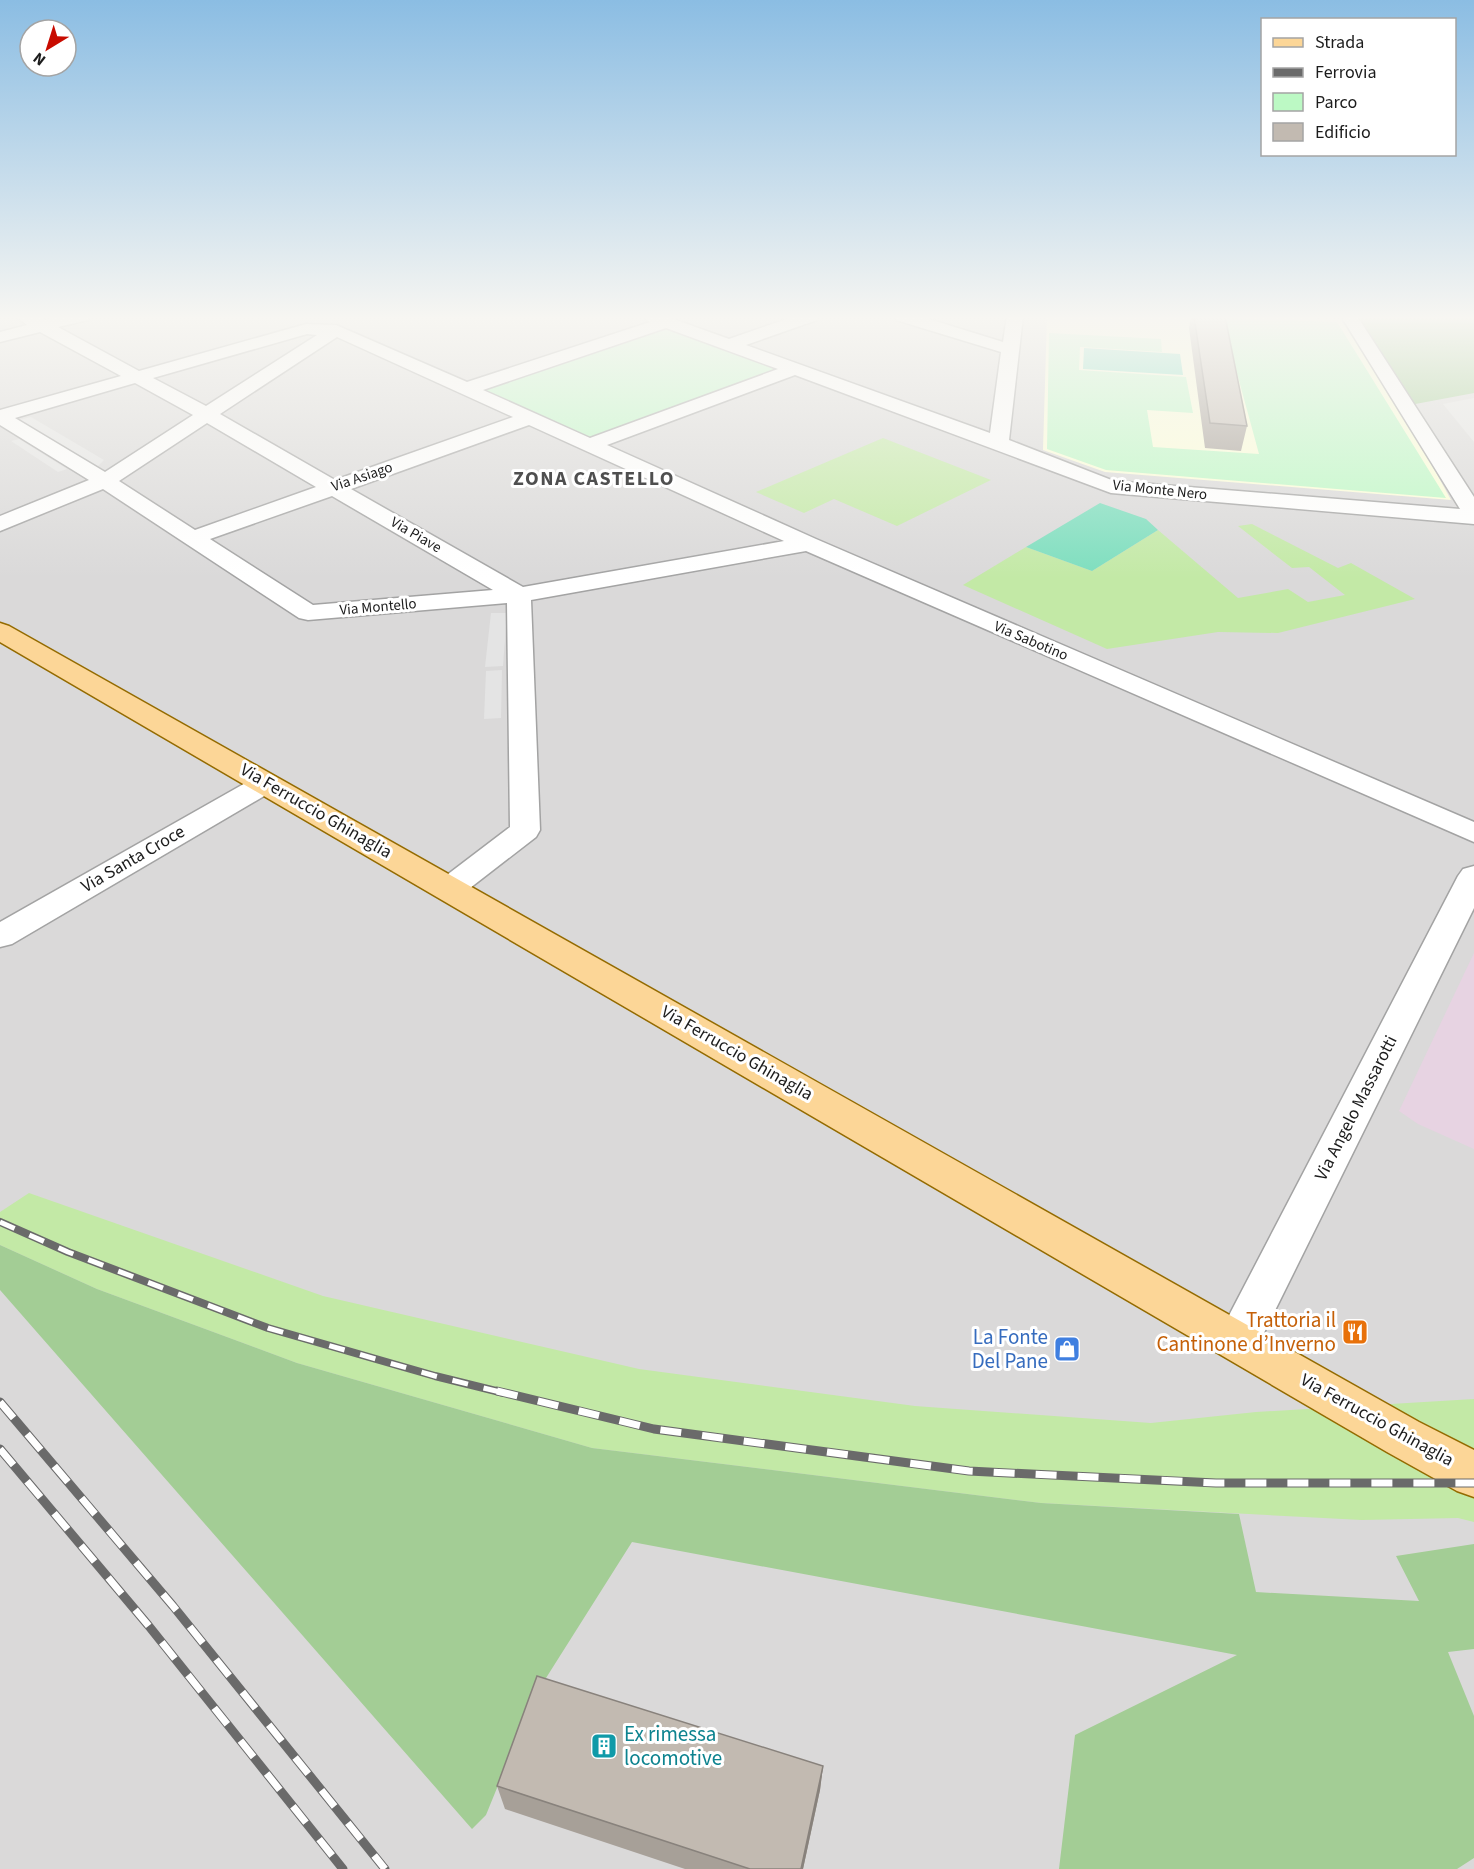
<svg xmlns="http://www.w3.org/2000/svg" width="1474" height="1869" font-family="'Source Sans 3',sans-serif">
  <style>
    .residential { fill: #dad9d9 }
    .industrial { fill: #e7d3e2 }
    .education { fill: #fdffd9 }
    .grass { fill: #c3e9a6 }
    .forest { fill: #a3cd95 }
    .park { fill: #bcf9c4 }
    .pitch { fill: #7ddebe }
    .parking { fill: #e4e4e4 }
    .plaza { fill: #d6d5e3 }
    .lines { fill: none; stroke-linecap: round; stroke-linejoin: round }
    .minor-casing { stroke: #a3a3a3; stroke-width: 3 }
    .major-casing { stroke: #946b00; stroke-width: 3 }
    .minor { fill: #fff; fill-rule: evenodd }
    .major { fill: #fcd697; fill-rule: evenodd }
    .rail-far1-casing { stroke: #6a6a6a; stroke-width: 8 }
    .rail-casing { stroke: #6a6a6a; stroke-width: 9 }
    .rail-far1 { stroke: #fff; stroke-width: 5; stroke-dasharray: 16; stroke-linecap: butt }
    .rail { stroke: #fff; stroke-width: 7; stroke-dasharray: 21; stroke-linecap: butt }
    .wall { fill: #a7a098 }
    .shaded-wall { fill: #88827c }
    .building { fill: #c2bab1; stroke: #88827c; stroke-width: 1.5 }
    .labels { text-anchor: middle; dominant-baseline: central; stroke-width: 6; stroke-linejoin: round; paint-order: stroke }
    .far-street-label { font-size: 15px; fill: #1c1c1c; stroke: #fff }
    .street-label { font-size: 18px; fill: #1c1c1c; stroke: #fff }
    .far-district-label { font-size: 20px; font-weight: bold; letter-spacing: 1.5px; fill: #4f4f4f; stroke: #fff }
    .near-food-label { font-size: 21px; fill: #c56008; stroke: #fff; text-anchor: end }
    .near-shop-label { font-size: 21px; fill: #366cbe; stroke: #fff; text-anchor: end }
    .near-culture-label { font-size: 21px; fill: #0d838f; stroke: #fff; text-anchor: start }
  </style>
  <rect width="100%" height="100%" fill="#edeae1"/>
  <!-- residential -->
  <path class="residential" d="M0,316H1474V1869H0Z"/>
  <!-- industrial -->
  <path class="industrial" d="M1474,953V1149L1418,1124L1399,1111Z"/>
  <!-- education -->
  <path class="education" d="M1047,316H1231L1340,319L1404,414L1451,500L1105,472L1043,450Z"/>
  <!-- grass -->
  <path class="grass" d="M883,438L991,480L897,526L834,499L804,513L756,492Z
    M1252,524L1338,568L1351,563L1415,599L1278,633L1218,632L1107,649L963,585L1026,547L1092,571L1158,530L1238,598L1288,589L1308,602L1345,595L1309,567L1292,568L1238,526Z
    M29,1193L323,1296L639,1369L915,1406L1151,1423L1256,1412L1474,1399V1522L1458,1518L1362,1520L1041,1503L592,1448L297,1363L97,1289L0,1245V1212Z"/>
  <!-- forest -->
  <path class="forest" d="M1354,316H1474V393L1410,405Z
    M0,1245L97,1289L297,1363L592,1448L1041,1503L1239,1514L1256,1592L1419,1601L1396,1556L1474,1544V1649L1448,1652L1474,1716V1858L1457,1869H1059L1075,1735L1237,1655L632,1542L534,1697L486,1815L472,1829L0,1290Z"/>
  <!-- park -->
  <path class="park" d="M1222,318L1337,322L1446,498L1106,470L1047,449L1049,333L1161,339L1162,352L1080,347L1079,370L1186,377L1193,413L1147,410L1153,447L1259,454Z
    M666,326L781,368L592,439L478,389Z"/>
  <!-- pitch -->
  <path class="pitch" d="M1084,348L1180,354L1183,375L1083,369Z
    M1100,503L1146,519L1158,530L1092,571L1026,547Z"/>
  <!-- parking -->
  <path class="parking" d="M1474,398V442L1443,404Z
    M31,417L104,460L98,466L19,420Z
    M19,439L67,469L58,472L11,441Z
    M491,613H507L503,666L485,667Z
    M502,670L501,718L484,719L486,671Z"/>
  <!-- plaza -->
  <path class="plaza" d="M268,316H298L316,322L342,316L326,323H310L294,327Z"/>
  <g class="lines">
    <defs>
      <path id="minor" d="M16,316H36L45,320L62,316H90L88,320L58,327L139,371L306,324L336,325L467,382L650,322L641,316H665L729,339L795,316H819L817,320L746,345L990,433L1001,352L896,320L894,316H919L1003,342L1007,316H1023L1009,440L1114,481L1460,509L1341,316H1357L1474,497V524L1111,493L795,375L607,445L816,539L1474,822V842L806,551L531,600L540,830L536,837L461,895L450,898L439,895L434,888L439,881L510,827L507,603L308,620L299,618L103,489L0,531V516L89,480L0,425V410L121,376L40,332L0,342V332L27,325ZM666,328L778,369L590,438L483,390ZM307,334L317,335L206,406L153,378ZM337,337L513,417L335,480L220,414ZM135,383L193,415L105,472L15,418ZM207,423L316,487L195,530L119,481ZM529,425L784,541L523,587L351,489ZM332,496L493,590L313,605L210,539Z
        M266,774L276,777L281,783L276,789L12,944L0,947V922L256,777Z
        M1474,866V908L1253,1355L1238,1360L1223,1355L1216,1341L1223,1327L1458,876L1463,869Z"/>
      <path id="major" d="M0,623L9,626L1419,1422L1474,1450V1497L1457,1491L1387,1452L0,642Z"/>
    </defs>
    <!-- minor casing -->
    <use href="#minor" class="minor-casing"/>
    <!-- major casing -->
    <use href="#major" class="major-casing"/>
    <!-- minor -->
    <use href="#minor" class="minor"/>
    <!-- major -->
    <use href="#major" class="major"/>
    <defs>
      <path id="rail-far1" d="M0,1222L68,1252L268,1328L435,1376L504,1393"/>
      <path id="rail" d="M497,1391L654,1429L969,1471L1216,1483H1474
        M0,1402L173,1606L385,1869
        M0,1449L148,1625L343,1869"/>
    </defs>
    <!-- rail-far1 casing -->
    <use href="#rail-far1" class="rail-far1-casing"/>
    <!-- rail casing -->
    <use href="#rail" class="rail-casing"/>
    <!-- rail-far1 -->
    <use href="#rail-far1" class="rail-far1"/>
    <!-- rail -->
    <use href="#rail" class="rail"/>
  </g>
  <!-- wall -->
  <path class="wall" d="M1191,316H1225L1247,426L1241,451L1205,448L1189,328Z
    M823,1766L820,1790L803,1869H685L505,1809L497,1786Z"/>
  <!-- shaded-wall -->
  <path class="shaded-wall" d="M823,1766L820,1790L803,1869H801Z"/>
  <!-- building -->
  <path class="building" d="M1194,316H1225L1247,426L1210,423Z
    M537,1676L823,1766L801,1869H750L497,1786Z"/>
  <!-- sky -->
  <linearGradient id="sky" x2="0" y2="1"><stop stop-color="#8bbde3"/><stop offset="0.55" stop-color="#f7f6f2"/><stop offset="1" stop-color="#f7f6f2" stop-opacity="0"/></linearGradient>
  <rect width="1474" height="578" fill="url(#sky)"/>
  <!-- icons -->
  <defs>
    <symbol id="restaurant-square" viewBox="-11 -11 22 22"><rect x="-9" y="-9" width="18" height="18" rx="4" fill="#e8710a" stroke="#fff"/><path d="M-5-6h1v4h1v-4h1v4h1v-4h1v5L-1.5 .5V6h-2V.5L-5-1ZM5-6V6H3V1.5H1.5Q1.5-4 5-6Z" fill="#fff"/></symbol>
    <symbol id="shop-square" viewBox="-11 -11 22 22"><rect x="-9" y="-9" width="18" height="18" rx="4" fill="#3f7fe0" stroke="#fff"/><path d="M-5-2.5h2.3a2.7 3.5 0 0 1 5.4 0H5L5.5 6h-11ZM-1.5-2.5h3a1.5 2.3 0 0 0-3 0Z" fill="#fff"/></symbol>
    <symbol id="building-square" viewBox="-11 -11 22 22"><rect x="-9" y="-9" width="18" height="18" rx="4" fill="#0f9aa8" stroke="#fff"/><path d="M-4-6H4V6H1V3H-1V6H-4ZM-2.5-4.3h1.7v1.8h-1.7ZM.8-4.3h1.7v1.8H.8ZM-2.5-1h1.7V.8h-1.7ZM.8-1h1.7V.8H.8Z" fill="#fff"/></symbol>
  </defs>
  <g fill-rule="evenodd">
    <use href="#restaurant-square" x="1340" y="1317" width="30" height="30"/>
    <use href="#shop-square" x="1052" y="1334" width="30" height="30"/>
    <use href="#building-square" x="589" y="1731" width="30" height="30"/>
  </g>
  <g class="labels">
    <!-- far-street labels -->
    <g class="far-street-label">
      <text transform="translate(362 477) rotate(-19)">Via Asiago</text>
      <text transform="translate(1160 490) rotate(6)">Via Monte Nero</text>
      <text transform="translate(416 535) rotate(30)">Via Piave</text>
      <text transform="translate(378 607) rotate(-5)">Via Montello</text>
      <text transform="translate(1031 641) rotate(23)">Via Sabotino</text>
    </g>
    <!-- street labels -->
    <g class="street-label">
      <text transform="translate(316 811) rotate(30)">Via Ferruccio Ghinaglia</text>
      <text transform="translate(133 859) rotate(-30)">Via Santa Croce</text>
      <text transform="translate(737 1053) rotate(30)">Via Ferruccio Ghinaglia</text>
      <text transform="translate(1356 1108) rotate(-63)">Via Angelo Massarotti</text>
      <text transform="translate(1377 1420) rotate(29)">Via Ferruccio Ghinaglia</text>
    </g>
    <!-- far-district labels -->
    <g class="far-district-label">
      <text x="594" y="479">ZONA CASTELLO</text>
    </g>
    <!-- near-food labels -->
    <g class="near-food-label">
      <text x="1336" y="1320">Trattoria il<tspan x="1336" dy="24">Cantinone d’Inverno</tspan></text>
    </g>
    <!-- near-shop labels -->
    <g class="near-shop-label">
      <text x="1048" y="1337">La Fonte<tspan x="1048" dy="24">Del Pane</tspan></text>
    </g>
    <!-- near-culture labels -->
    <g class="near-culture-label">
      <text x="624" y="1734">Ex rimessa<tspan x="624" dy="24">locomotive</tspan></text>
    </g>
  </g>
  <!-- legend -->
  <rect x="1261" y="18" width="195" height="138" fill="#ffffff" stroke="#a4a4a4" stroke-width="1.5"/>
  <rect x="1273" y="38" width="30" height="9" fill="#fcd697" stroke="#a4a4a4" stroke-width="1.5"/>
  <text x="1315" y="48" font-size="18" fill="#1c1c1c">Strada</text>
  <rect x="1273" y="68" width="30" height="9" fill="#6a6a6a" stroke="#a4a4a4" stroke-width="1.5"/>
  <text x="1315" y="78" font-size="18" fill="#1c1c1c">Ferrovia</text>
  <rect x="1273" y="93" width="30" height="18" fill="#bcf9c4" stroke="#a4a4a4" stroke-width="1.5"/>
  <text x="1315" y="108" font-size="18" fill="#1c1c1c">Parco</text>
  <rect x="1273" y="123" width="30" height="18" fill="#c2bab1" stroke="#a4a4a4" stroke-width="1.5"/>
  <text x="1315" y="138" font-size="18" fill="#1c1c1c">Edificio</text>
  <!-- north arrow -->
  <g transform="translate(48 48) rotate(218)"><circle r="28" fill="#ffffff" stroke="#a4a4a4" stroke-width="1.5"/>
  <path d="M0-4.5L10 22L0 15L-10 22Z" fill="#c80b00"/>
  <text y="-9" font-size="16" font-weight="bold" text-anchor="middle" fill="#1c1c1c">N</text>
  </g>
</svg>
